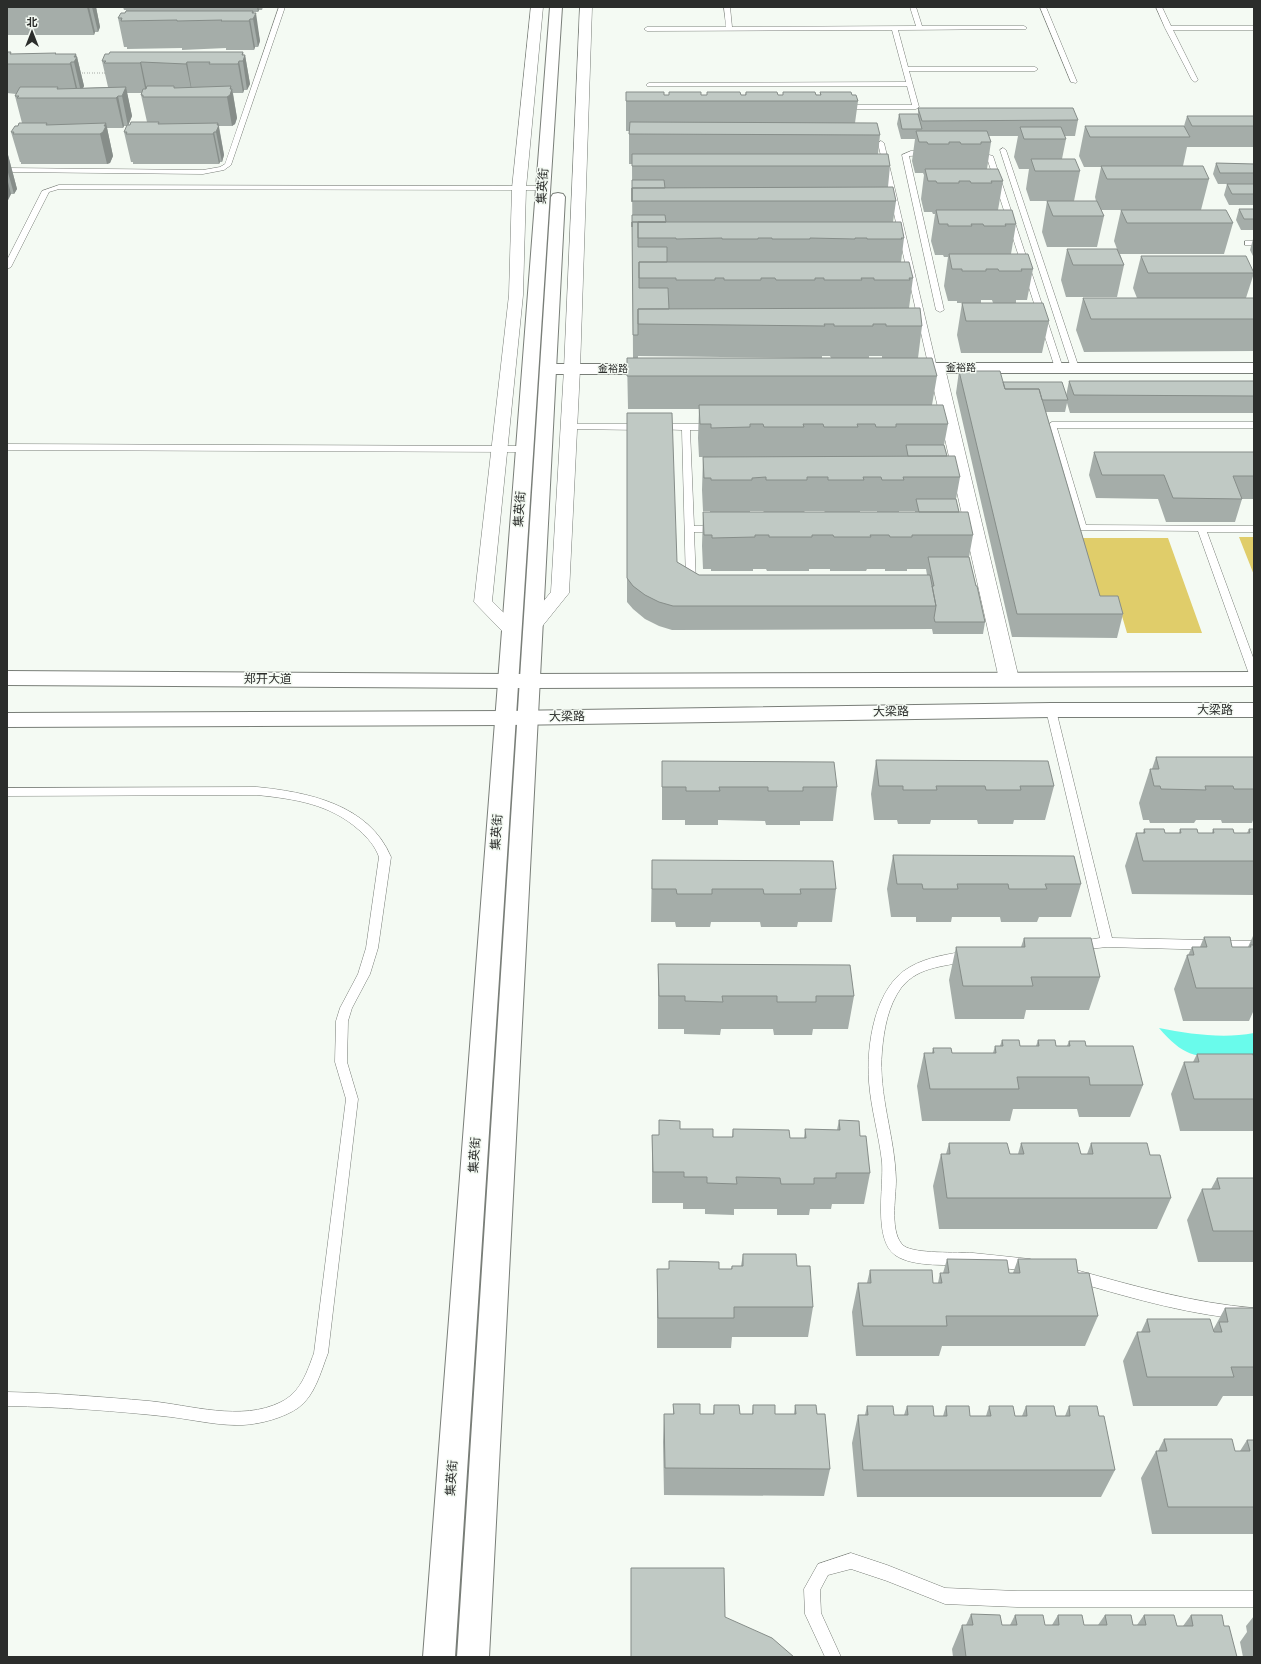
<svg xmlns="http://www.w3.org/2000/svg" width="1261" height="1664" font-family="Signika,'Noto Sans SC',sans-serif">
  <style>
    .green { fill: #e0cd6a }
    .water { fill: #69fbeb }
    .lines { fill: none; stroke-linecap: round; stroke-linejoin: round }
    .service-casing { stroke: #797e78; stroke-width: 1 }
    .minor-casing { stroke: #797e78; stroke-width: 1 }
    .tertiary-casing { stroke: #797e78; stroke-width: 2 }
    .secondary-casing { stroke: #797e78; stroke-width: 2 }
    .primary-casing { stroke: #797e78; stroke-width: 2 }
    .path { stroke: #8d918d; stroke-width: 1.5; stroke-dasharray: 0.5 2; stroke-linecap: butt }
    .service { fill: #fff; fill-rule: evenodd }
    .minor { fill: #fff; fill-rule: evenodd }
    .tertiary { fill: #fff; fill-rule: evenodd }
    .secondary { fill: #fff; fill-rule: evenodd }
    .primary { fill: #fff; fill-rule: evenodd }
    .wall { fill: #a5ada9; fill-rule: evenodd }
    .shaded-wall { fill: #868d89 }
    .building { fill: #c0c9c4; stroke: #868d89 }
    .labels { text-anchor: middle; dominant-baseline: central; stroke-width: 3; stroke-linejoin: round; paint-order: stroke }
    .far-street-label { font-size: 10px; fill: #2b2d2b; stroke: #f4faf3 }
    .street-label { font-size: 12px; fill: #2b2d2b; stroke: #f4faf3 }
  </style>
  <rect width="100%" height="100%" fill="#f4faf3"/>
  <!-- green -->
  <path class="green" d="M1239,537H1254V575Z
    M1078,538H1168L1202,633H1127L1122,616H1101Z"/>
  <!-- water -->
  <path class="water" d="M1159,1028C1190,1034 1223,1039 1254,1033V1057C1247,1059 1237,1058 1229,1058C1194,1057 1183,1056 1159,1028Z"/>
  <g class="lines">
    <defs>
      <path id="service" d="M279,7H285L231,165L224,170L203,174L7,172V168L203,170L220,167L225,164Z
        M724,7H730L732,27L916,26L910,7H916L922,26H1024L1027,28L1026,29L898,30L908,67H1035L1038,69L1035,71H909L919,107L916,109H842L839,107L842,105H912L907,86H647V84L649,83L906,82L892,30L647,31L644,29L647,27H726Z
        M1040,7H1046L1077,82L1076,83L1071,82Z
        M1156,7H1162L1171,26H1254V30H1173L1198,80L1195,82L1192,80L1165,28Z
        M881,141L884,143L937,368L933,370L929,368L878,143Z
        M1003,148L1006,150L1079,368L1078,370H1075L1071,368L1000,150Z
        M911,151H927L930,153L927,155L909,156L944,310L940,312L936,310L902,155Z
        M974,151L993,156L1063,368L1062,370H1059L1055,368L987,158L972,154L971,153Z
        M59,185L543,186L547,188L543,190L59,189L49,192L11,267L7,269V260L42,191Z
        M1245,241H1254V245H1245Z
        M1052,422H1254V428H1057L1086,525L1254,526V532H1207L1254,660V677L1249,674L1198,531L1079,530L1048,425Z
        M569,424H642L646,427L642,430L566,429L565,427L566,425Z
        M659,424H712L716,427L712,430H690L694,526H716L721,529L716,532H694L696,583L691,586L686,583L682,430L656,429L655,427L656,425Z
        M7,444L525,446L529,449L525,452L7,450Z
        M1051,707L1056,710L1112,938L1254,941V951L1107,947L1079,950L1075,948L1073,945L1075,942L1100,938L1046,710Z
        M257,787C307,792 369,804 391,857L378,948L370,974L352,1008L348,1021L347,1062L358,1099L328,1353C321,1371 315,1396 298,1408C283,1418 261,1424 243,1425C219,1426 195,1420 171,1417C116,1411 62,1407 7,1406V1392C55,1393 102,1397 149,1401C191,1405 241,1422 281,1402C301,1392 307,1372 314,1353L346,1099L335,1062L336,1021L340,1008L358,974L366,948L379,857C375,846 368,838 359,830C330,804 295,799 257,795L7,796V788Z
        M968,951L972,953L974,956L972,959C947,968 920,964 901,988C888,1006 884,1029 882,1051C878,1095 895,1136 896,1180C896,1198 889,1234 904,1246C915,1254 958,1252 973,1253C992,1255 1011,1257 1030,1259L1035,1261L1037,1265L1035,1269L1030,1271C1011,1269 992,1267 973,1266C951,1264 913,1268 895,1255C873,1239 884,1187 882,1162C879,1135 871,1109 869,1082C866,1045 875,986 910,967C927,957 949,954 968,951Z
        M1076,1270C1135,1286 1193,1303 1254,1308V1320C1193,1316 1135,1299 1076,1282L1071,1280L1069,1276L1071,1272Z
        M851,1553L887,1565L945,1588L1017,1591H1254V1607H1017L945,1604L887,1581L851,1569L828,1575L820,1590L821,1613L841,1657H825L805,1614L804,1589L818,1564Z"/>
      <path id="minor" d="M531,7H543L526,188L523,295L492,601L521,630L519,634L512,636L505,634L474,602L509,295L512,188Z
        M580,7H592L580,369L569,593L540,629L533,631L526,629L524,625L551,592L564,369Z
        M937,363L943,365L945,368L1019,679L1016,684L1009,685L1002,684L999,679L929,368L931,365Z"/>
      <path id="tertiary" d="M905,363H1254V373H905L899,371L897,368L899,365Z
        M548,364H656L662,366L664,369L662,372L656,374H548L542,372L540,369L542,366Z"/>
      <path id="secondary" d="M550,7H562L455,1657H423Z
        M558,193L563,194L565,197L489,1657H457L551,197L553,194Z"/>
      <path id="primary" d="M7,671L529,674L1254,672V686L529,688L7,685Z
        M1051,703H1254V717H1051L505,725L7,727V713L505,711Z"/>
    </defs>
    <!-- service casing -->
    <use href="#service" class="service-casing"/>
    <!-- minor casing -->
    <use href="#minor" class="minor-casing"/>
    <!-- tertiary casing -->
    <use href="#tertiary" class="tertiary-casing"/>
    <!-- secondary casing -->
    <use href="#secondary" class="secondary-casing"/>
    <!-- primary casing -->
    <use href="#primary" class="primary-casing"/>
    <!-- path -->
    <path class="path" d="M77,73H106"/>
    <!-- service -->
    <use href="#service" class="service"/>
    <!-- minor -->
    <use href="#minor" class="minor"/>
    <!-- tertiary -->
    <use href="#tertiary" class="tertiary"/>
    <!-- secondary -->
    <use href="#secondary" class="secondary"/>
    <!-- primary -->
    <use href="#primary" class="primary"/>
  </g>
  <!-- wall -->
  <path class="wall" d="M7,7H96L100,27L98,32H95L94,35H7Z
    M123,7H263L262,10H259L258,12H254L260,41L258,47H255L254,50H226V48L182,50V48L127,49V47H124L118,18L125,13L126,11V10H124Z
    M7,52L12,54H56L77,57L84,86L83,88L108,87L102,61L245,55L250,84L247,90H244L243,93H233L237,118L235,124L232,126H219L224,155L222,162H220L219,164H133V162H131L124,132L127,126H124L123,128H107L113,156L110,163L107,164H21V162H20L11,132L18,126L22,123L15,96L16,94L7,93ZM127,93H142L141,95L147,122L128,125L132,116Z
    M626,92L664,95H745L746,92L778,95H783V92L820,95V92L852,95L858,101L855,123L880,135L878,154L890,166L888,187L896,201L893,222L904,238L901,262L913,278L909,308L922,326L918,358L937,376L932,405L948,424L944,445L947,456L960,477L956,499L959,512L973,535L969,557L976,586L985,622L983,634H933L932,629L672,630L659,626L645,619L633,609L627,602V413L677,562L699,575H927L926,569H907V571H885V569H867L866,571H830V569H809V571H767L766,569H753V571H711V569H703L702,546L703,512H710V511H703L702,490L703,457H699L698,438L699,409H628L627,358H633L632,164H629V131H626ZM638,356L815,358H638ZM822,356H830L831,358H822ZM869,356H882V358H869ZM750,511H763L764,512H750ZM805,511H824L825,512H804ZM860,511H877V512H860ZM899,511H915V512H899Z
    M918,108L1078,120L1075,136H1065L1066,139L1062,159L1080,171L1074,201H1096L1095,197L1101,167H1084L1079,156L1085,126H1184L1187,116H1254V147H1187L1183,166L1209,179L1201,210H1101L1104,216L1097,247H1047L1042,232L1047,201H1030L1026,189L1029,169H1019L1014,157L1018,136H989L991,142L987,169L1003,181L998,210L1016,224L1011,254L1033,269L1027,300H1016V303H993L992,300H981V303H957V301H948L944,286L948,257H944L943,255H935L931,241L935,214H933L932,212H924L921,199L924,175L923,173H915L912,161L915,139H901L897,124L899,114H918Z
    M7,155H8L17,189L14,194H11L7,202Z
    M1216,163L1254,164V205H1229L1224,195L1227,184H1218L1213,174Z
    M1239,209H1254V230H1241L1236,220Z
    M1121,210L1233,223L1224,254H1120L1124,265L1117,297H1066L1061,280L1067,249H1117L1114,241Z
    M1253,239H1254V258L1250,250Z
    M1141,256L1254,273L1246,298H1254V351L1084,352L1076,330L1083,298H1137L1133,288Z
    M962,303L1049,321L1042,353H961L957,335Z
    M959,371L1003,382L1066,396L1069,381H1254V413H1070L1067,403L1065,412H1046L1100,596L1123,614L1117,638L1012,637L956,393Z
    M1094,452H1254V499H1242L1235,522H1166L1158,499L1096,498L1089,475Z
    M1156,757H1254V820H1253L1252,823H1222L1221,820H1196L1194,823H1150L1149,820H1143L1139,803L1150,769H1152Z
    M876,760L1054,786L1045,820H1014L1013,824H978L977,820H931L930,824H898L897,820H874L871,794Z
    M662,761L837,787L833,821H800V825H766L765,821L718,820V825H685V820H662Z
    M1144,829L1165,833H1179L1180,829L1198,833H1212L1213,829L1234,833H1247L1249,829H1254V895L1132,894L1125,866L1136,833H1143Z
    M893,855L1081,884L1071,917H1039L1037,922H1001L1000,917H952L951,922H916V917H891L887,889Z
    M652,860L836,889L832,922H798L797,927H761L760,922H711L710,927H676L675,922H651Z
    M1253,936H1254V1012H1253L1249,1021H1183L1174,989L1187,955H1188L1192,947H1200L1204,937L1232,947H1248Z
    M1024,938L1100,977L1089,1010H1026L1024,1019H955L949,980L956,947H1021Z
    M658,964L854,996L848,1029H813L812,1035H774L773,1029H721L720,1035L684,1034V1029H658Z
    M1002,1040L1020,1046H1036L1038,1040L1056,1046H1067L1069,1041L1086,1046L1143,1085L1130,1117H1079L1077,1109H1013L1010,1121H922L917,1086L924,1053H932L933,1048L952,1053H993L995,1046H1000Z
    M1197,1054L1254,1058V1131H1180L1171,1094L1184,1062H1193Z
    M659,1120L680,1129L713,1137H732L733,1129L790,1138H804L805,1129L837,1130L839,1120L860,1136L870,1173L864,1204H832L831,1209H810L809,1215H777V1209H734V1215L705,1214V1209H683V1203H652V1135H659Z
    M949,1143L1010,1154H1018L1021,1143L1081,1154H1087L1091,1143L1150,1155L1171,1198L1157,1229H939L933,1186L941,1154H946Z
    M1217,1178H1254V1262H1198L1187,1220L1202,1189H1211Z
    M743,1254L797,1266L813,1307L808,1337H732L731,1348H657V1269H731L732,1266H741Z
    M947,1259L1009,1273H1013L1018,1259L1078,1273L1098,1316L1085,1346H942L939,1356H856L852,1312L858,1283H867L870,1270L933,1283H938L940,1273H943Z
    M1225,1308H1254V1396H1223L1217,1406H1133L1123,1361L1137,1332H1141L1147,1319L1213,1330Z
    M673,1404L700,1414H713L714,1405L740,1414H752L753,1405L775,1414H794L795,1405L817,1414L830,1469L824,1496L664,1495L663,1442L664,1414H673Z
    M867,1406L894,1415H904L907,1406L934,1416H943L946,1406L970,1416H986L989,1406L1015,1416H1022L1026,1406L1056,1416H1065L1069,1406L1099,1416L1115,1470L1101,1497H857L852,1443L858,1415H865Z
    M1164,1439L1235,1451H1240L1247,1440H1254V1534H1152L1141,1478L1156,1451H1158Z
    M971,1614L1002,1625H1010L1015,1615L1045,1625H1052L1058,1615L1084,1625H1098L1105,1615L1133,1625H1137L1144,1615L1177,1626H1183L1191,1615L1224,1626L1237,1657H953L952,1649L962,1625H966Z
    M1254,1616V1657H1243L1240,1642L1247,1632L1246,1626Z"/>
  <!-- shaded-wall -->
  <path class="shaded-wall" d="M87,7H89L95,32L94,35Z
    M92,7H96L100,27L98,32Z
    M257,7H258L259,10L258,12Z
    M253,11L254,17L256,13L260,41L258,47L252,13Z
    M250,19L255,47L254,50L249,21Z
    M243,52L244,58L245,55L250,84L247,90L242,55Z
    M76,54L77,58V57L84,86L81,92L74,62V57Z
    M239,61L244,90L243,93L238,64Z
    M71,62L78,92L77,94L70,64Z
    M141,62L147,91L146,93L140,63Z
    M187,62L192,91V93L186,64Z
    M231,86V90L232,89L237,118L235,124L232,126L227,97Z
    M126,87L132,116L128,126L122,96Z
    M118,96L124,126L123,128L116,98Z
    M106,123L113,156L110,163L107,164L100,134Z
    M218,123L224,155L222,162L216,132L217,125Z
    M214,132L220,162L219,164L213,134Z
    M8,155L17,189L14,194L7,169V156Z
    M7,178L11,194L7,202Z"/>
  <!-- building -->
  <path class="building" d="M126,11H253L252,13H256L253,19H250L249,21H221L222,20L177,21V20L121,21L122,18H118L121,13H125Z
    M7,52H11L10,54L56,53L55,54H76L74,57H77L74,62H71L70,64H7Z
    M110,52H243L242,55H245L243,61H239L238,64H209L210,62H187L186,64L141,62L140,63H104L106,61H102L105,54H109Z
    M147,86H174V88L231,86L230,89H232L230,95L227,97H143V95H141L143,89H146Z
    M20,87H58L57,89L126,87L122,96H118L116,98H17L19,96H15Z
    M626,92H664V95H669V92H701V95H707V92H740L741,95H746V92H777L778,95H783V92H815L816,95H821L820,92H851L852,95H856L858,101H626Z
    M918,108H1073L1078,120L922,121Z
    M899,114H918L922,129H902Z
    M1187,116H1254V126H1192Z
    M131,122H159L158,124L218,123L217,125H219L216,132H214L213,134H126L127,132H124L127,125H130Z
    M630,122L877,123L880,135L629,134Z
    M19,123H47L46,125L106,123L104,126H106L103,132L100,134H13L14,132H11L15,126H18Z
    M1085,126H1184L1190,137H1090Z
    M1020,127H1061L1066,139H1024Z
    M916,131H987L991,142H981V144H961L960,142H949V144H928L927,142H919Z
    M632,154H888L890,166H632Z
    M1031,159H1075L1080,171H1035Z
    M1216,163L1254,164V173H1220Z
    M1101,166H1203L1209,179H1107Z
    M925,169H998L1003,181H991L992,183H971L970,181H959V183H937L936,181H928Z
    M632,180H664L665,188H632V202Z
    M1227,184H1254V194H1232Z
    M893,187L896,201H632V188Z
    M1047,201H1097L1104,216H1053Z
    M1239,209H1254V219H1244Z
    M936,210H1012L1016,224H1005L1006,226H984L983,224H971L972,226H948V224H939Z
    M1121,210H1226L1233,223H1127Z
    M632,215H665L666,222H632V227Z
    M632,222H666H638V247H667V262H639V288H668L669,309H638V335H633Z
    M638,222H901L904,238H901L902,239H867V238H855V239L810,238V239H772V238H758V239H722V238L676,239V238H638Z
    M1067,249H1117L1124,265H1073Z
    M949,254H1028L1033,269H1021L1022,271H999L998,269H986V271H962V269H952Z
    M1141,256H1246L1254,273H1148Z
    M639,262H909L913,278H909L910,280H874V278H861L862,280H824V278H815V280H776L775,278H761V280H724V278H715V280H676V278H639Z
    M1083,298H1254V319H1091Z
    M962,303H1043L1049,321H966Z
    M920,308L922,326H886V324H873V326H834V324H824L825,326L638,324V309Z
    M627,358H932L937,376H627Z
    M959,371H1000L1005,389H1039L1100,596H1118L1123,614H1017Z
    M1069,381H1254V396L1074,395Z
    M1003,382H1062L1068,400H1042L1039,389H1005Z
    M699,405H943L948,424H896V427H876L875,424H857L858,427H824L823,424H803L804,427H764L763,424H750V427L711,428V424H700Z
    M627,413H672L677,562L699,575H930L936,606H673L659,602L645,595L633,586L627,578Z
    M906,445H944L947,456H908Z
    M1094,452H1254V476H1233L1242,499L1173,498L1164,475H1102Z
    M955,456L960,477H903L904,480H882L881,477H863L864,480H828V477H807V480H766V477L752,478V480H711V478H704L703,457Z
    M916,499H956L959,512H919Z
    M703,512H968L973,535H912V537H890L889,535H870L871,537H834L833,535H812V537H769V535H755V537L712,538V535H704Z
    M928,557H969L976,586H977L985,622H935L934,618L936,606L932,586H934Z
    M1156,757H1254V789H1234L1233,786H1205L1206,790L1161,789L1160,786H1154L1150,769H1159Z
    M876,760L1048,761L1054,786H1020L1021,790H986L985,786H936L937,790H903V786H879Z
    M662,761L834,762L837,787H803V791H768V787H719L720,791H686V787H662Z
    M1144,829H1164L1165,833H1181L1180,829H1197L1198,833H1214L1213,829H1233L1234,833H1250L1249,829H1254V861H1143L1136,833H1145Z
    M893,855L1074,856L1081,884H1045L1047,889H1009L1008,884H957L958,889H923L922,884H897Z
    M652,860L833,861L836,889H800L801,894H764L763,889H712V894H677L676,889H652Z
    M1204,937H1230L1232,947H1251L1250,945H1254V988H1196L1187,955H1194L1192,947H1207Z
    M1024,938H1091L1100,977H1031L1033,986H963L956,947H1025Z
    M658,964L850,965L854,996H816V1002H777V996H722L723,1002L685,1001V996H659Z
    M1002,1040H1019L1020,1046H1039L1038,1040H1055L1056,1046H1070L1069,1041H1085L1086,1046H1133L1143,1085H1090L1089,1077H1017L1019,1089H930L924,1053H934L933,1048H951L952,1053H996L995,1046H1003Z
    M1197,1054H1253L1254,1058V1099H1194L1184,1062H1199Z
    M659,1120L680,1121V1129H713V1137H733V1129L789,1130L790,1138H806L805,1129L840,1130L839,1120L859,1121L860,1136H866L870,1173H836V1178H814V1184H781L780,1178L736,1177L737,1184L707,1183V1177H684V1172H653L652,1135H659Z
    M949,1143H1007L1010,1154H1024L1021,1143H1078L1081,1154H1093L1091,1143H1147L1150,1155H1160L1171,1198H947L941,1154H950Z
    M1217,1178H1254V1231H1213L1202,1189H1220Z
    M743,1254H796L797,1266H810L813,1307H734V1318H658L657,1269H669V1261L719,1262V1269H732V1266H743Z
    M947,1259L1007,1260L1009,1273H1020L1018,1259H1076L1078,1273H1089L1098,1316H946L947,1326H863L858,1283H871L870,1270H932L933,1283H942L940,1273H949Z
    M1225,1308H1254V1367H1231L1234,1377H1147L1137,1332H1150L1147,1319H1210L1214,1332H1222L1219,1322H1228Z
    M673,1404H700V1414H714V1405H739L740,1414H753V1405H775V1414H796L795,1405H816L817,1414H825L830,1469L665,1468L664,1414H674Z
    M867,1406H893L894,1415H908L907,1406H933L934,1416H947L946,1406H969L970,1416H991L989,1406H1013L1015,1416H1027L1026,1406H1054L1056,1416H1070L1069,1406H1097L1099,1416H1104L1115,1470H863L858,1415H868Z
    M1164,1439H1232L1235,1451H1250L1247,1440H1254V1507H1168L1156,1451H1167Z
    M631,1568H724L725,1617L772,1638L794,1657H631Z
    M971,1614L1000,1615L1002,1625H1017L1015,1615H1043L1045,1625H1059L1058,1615H1082L1084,1625H1107L1105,1615H1131L1133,1625H1146L1144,1615H1174L1177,1626H1193L1191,1615H1222L1224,1626H1229L1237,1657H966L962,1625H973Z"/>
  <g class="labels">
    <!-- far-street labels -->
    <g class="far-street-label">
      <text x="961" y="368">金裕路</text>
      <text x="613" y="369">金裕路</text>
    </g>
    <!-- street labels -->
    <g class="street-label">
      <text transform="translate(543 186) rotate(-86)">集英街</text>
      <text transform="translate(520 509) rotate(-86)">集英街</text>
      <text x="268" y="679">郑开大道</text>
      <text x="1215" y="710">大梁路</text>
      <text transform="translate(891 712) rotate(-1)">大梁路</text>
      <text transform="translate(567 717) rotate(-1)">大梁路</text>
      <text transform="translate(497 832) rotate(-86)">集英街</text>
      <text transform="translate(475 1155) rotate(-86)">集英街</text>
      <text transform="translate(452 1478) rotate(-86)">集英街</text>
    </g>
  </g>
  <!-- border -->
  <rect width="1261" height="1664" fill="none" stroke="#2b2d2b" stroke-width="16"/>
  <!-- north arrow -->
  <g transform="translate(32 32)" stroke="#f4faf3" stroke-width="3" paint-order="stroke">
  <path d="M0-3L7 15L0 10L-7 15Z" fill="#2b2d2b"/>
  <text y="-6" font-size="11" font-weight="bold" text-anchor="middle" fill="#2b2d2b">北</text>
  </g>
</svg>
